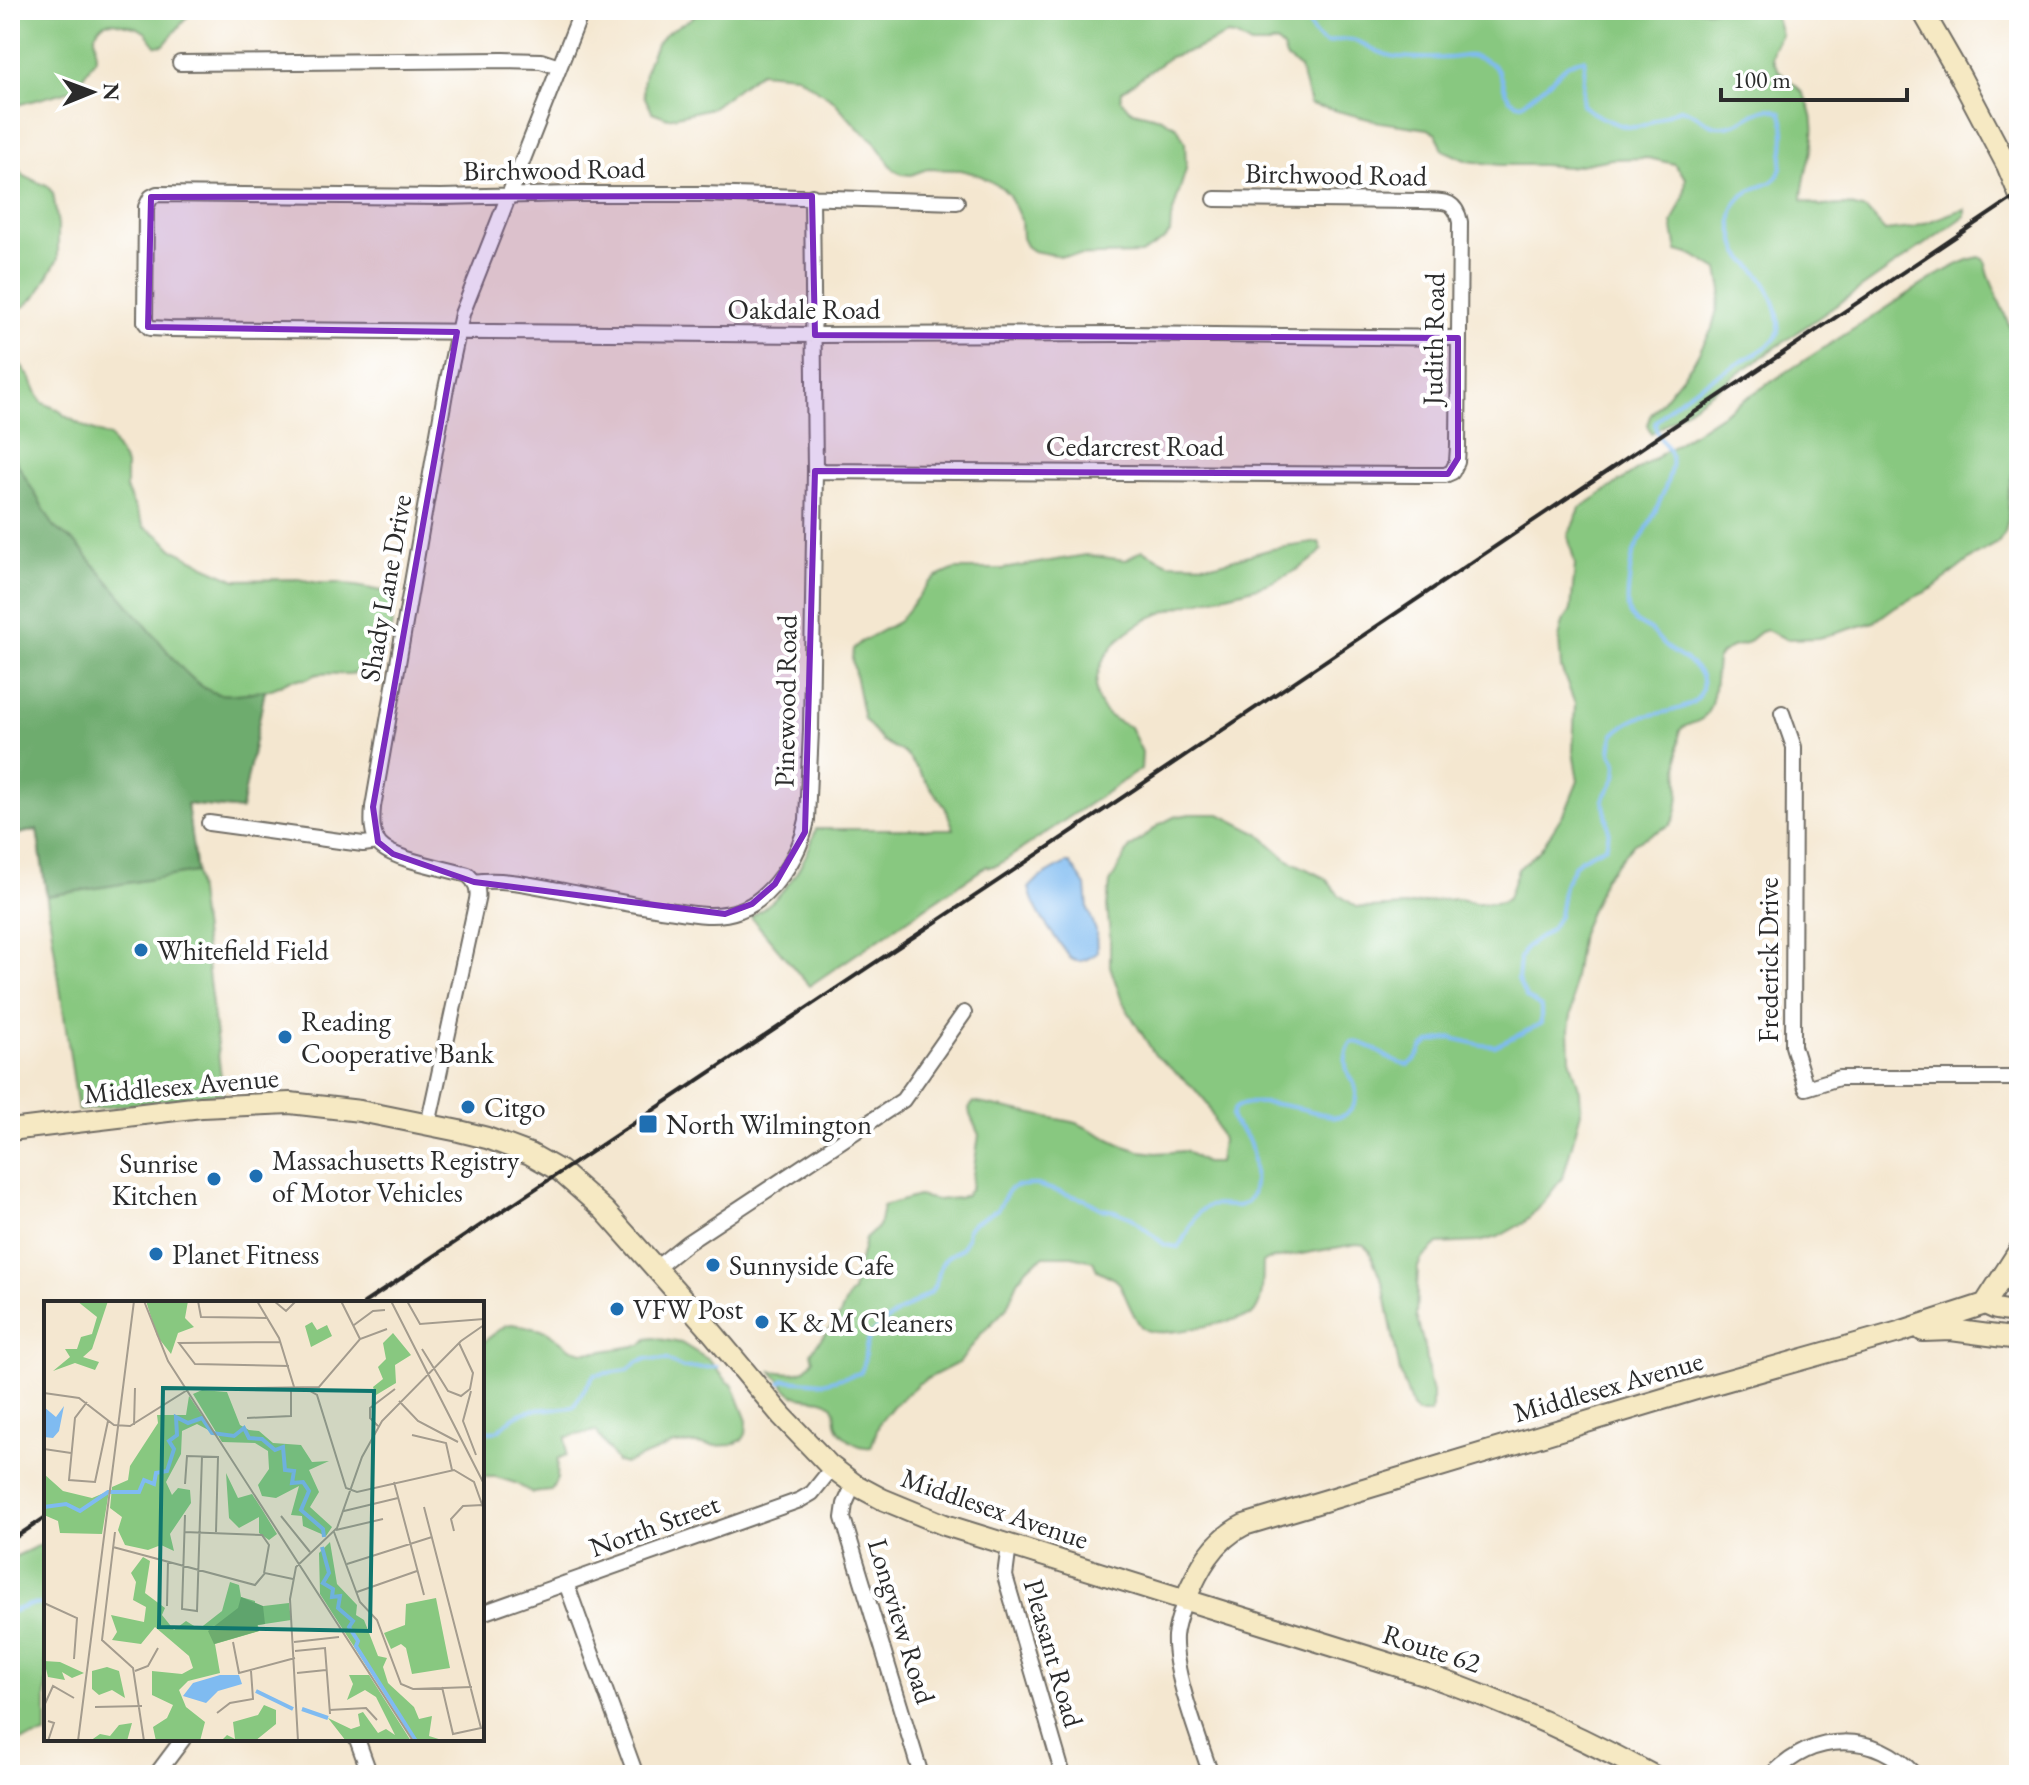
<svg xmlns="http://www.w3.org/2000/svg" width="2029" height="1785" font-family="'EB Garamond',serif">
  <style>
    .green { fill: #88c880; stroke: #5a7a56; stroke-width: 2 }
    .forest { fill: #6eac6e; stroke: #4c6c4c; stroke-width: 2 }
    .water { fill: #7fbbf1; stroke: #55738e; stroke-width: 2 }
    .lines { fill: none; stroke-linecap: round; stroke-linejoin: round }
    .stream { stroke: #7fbbf1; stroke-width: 4 }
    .street-casing { stroke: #716d65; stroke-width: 18 }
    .secondary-casing { stroke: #716d65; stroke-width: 24 }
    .street { stroke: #fff; stroke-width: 14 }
    .secondary { stroke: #f6e9c3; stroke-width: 20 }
    .rail { stroke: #2b2b2b; stroke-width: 4 }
    .marked { fill: #7b2cbf; fill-opacity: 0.2; stroke: #7b2cbf; stroke-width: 6; stroke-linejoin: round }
    .poi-dot { fill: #1f6fb2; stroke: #fff; stroke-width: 3 }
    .labels { text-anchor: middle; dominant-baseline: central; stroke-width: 8; stroke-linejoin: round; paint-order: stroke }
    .street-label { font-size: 28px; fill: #2b2b2b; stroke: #fff }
    .poi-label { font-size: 28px; fill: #2b2b2b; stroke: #fff; text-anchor: start }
    .inset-river { fill: none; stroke: #7fbbf1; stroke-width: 4 }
    .inset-road { fill: none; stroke: #a49c8e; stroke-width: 2 }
    .view { fill: #0f766e; fill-opacity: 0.15; stroke: #0f766e; stroke-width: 4 }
    .inset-edge { fill: none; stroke: #2b2b2b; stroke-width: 4 }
  </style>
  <rect width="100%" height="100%" fill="#fff"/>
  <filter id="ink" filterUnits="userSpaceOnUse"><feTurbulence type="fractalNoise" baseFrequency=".0125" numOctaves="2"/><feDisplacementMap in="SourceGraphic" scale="16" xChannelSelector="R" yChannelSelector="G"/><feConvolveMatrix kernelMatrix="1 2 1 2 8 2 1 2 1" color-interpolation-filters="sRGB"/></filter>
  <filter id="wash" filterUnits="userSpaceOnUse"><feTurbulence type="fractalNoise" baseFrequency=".006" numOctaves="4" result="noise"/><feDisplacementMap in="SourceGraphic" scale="32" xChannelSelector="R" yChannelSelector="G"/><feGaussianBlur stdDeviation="1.8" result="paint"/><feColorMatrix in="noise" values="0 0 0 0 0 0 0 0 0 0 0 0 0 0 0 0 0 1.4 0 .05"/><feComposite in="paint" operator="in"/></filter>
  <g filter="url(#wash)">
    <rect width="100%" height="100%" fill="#f4e7d0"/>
    <!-- green -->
    <path class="green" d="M10,10H193L164,45L156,46L146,33L138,28L113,22L105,23L99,27L95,35L96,58L73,90L10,107Z
      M700,10H1776V18L1781,34L1773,50L1772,59C1775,64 1778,70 1782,74C1788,80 1796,85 1801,91C1828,128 1803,162 1802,200L1820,206L1847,205L1866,210L1885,231L1912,228L1957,211L1965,209V216L1651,434L1647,425L1650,416L1693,363L1712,329L1722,290L1718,270L1693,255L1677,251L1672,223L1684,196L1686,178L1674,164L1648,158L1611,159L1568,167L1542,165H1500L1467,161L1443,150L1436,133L1428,129L1380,122L1310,104L1300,68L1286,58L1283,48L1276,42L1268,45H1251L1235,36L1227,35L1194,50L1170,57L1122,91L1121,99L1126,106L1133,111L1161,118L1177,127L1185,142L1186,169L1171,219L1170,233L1164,240L1141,254L1061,256L1033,251L1026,246L1022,238L1021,220L1009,195L1002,188L979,175L961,170L927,169L911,175L902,174L894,170L873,140L858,128L833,100L795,75L760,72L711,108L668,118L652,112C650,106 645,100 644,94C640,76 654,41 669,31C680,24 692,21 700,10Z
      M10,154L24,176L47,186L53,193L58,225V259L37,295L25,306L10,312Z
      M1980,257L1985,261L1989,276L2011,330L2017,378L2018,433L2016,460L2009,487L2008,519L2005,532L1998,543L1974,556L1932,589L1896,606L1874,622L1819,638L1786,639L1767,630L1760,632L1745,644L1732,647L1721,654L1717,660C1715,675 1715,708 1703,718C1696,724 1687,723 1680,730C1673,757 1687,805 1670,825L1634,843L1604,878L1597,896L1581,933L1573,983V1003L1569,1029L1570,1058L1580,1091L1581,1112L1563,1177L1538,1209L1523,1223L1498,1237L1478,1242L1438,1244L1421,1260L1418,1267L1416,1316L1426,1352L1429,1380L1432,1393V1407L1430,1413H1417L1412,1407L1400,1372L1383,1284L1369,1250L1364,1245L1357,1244L1268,1260L1263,1263C1262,1281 1265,1303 1251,1316C1229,1320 1161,1340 1144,1329C1135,1323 1125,1294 1120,1284L1115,1279L1097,1270L1093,1261L1072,1256H1044L1027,1268L1019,1279L1006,1309L981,1334L960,1362L919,1383L893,1406L880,1422L871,1447C858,1449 839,1436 836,1423C835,1417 837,1410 832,1405C823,1396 805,1401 794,1395C786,1390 778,1378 772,1371C788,1373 804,1377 813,1360L811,1353C818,1339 832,1329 840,1315C844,1306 846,1298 853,1292L856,1269L860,1261L865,1239L876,1229L880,1222L883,1206L918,1196L937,1200L959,1198L966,1195L971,1188L979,1135L970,1115L969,1108L974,1102L1077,1123L1124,1146L1140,1151L1156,1153L1186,1151L1205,1163H1219L1222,1140L1208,1105L1193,1087L1155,1055L1122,1001L1110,966V936L1107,906L1110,883L1129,849L1160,824L1174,817L1190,814H1220L1259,834L1288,860L1325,878L1339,895L1357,907L1371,908L1406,906L1439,900L1460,899L1475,903H1495L1502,902L1508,898L1518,869L1540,850L1567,808L1578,781L1573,752L1575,704L1561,668L1559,638L1563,622L1571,610L1575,564L1568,536L1580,508C1679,442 1778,376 1879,313C1903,298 1953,261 1980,257Z
      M10,359L21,365L31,379L38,396L43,403L59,410L65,416L87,428L110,437L126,465V489L144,527L160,536L172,549L197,561L204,566L236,580L298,579L319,583H339L388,592L393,595C395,623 389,667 356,673C344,676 330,672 318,674C308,676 316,676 306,679C300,680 294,678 288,681C279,685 275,690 265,690L241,810L187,804L223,1093L78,1111L37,830L10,836Z
      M1319,542L1322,550C1315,559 1307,563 1298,569C1242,604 1167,593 1118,640C1105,654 1096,669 1096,689C1097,711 1111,719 1130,727L1142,752L1141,769L998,865L989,867L987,866L809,986L751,917C784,897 805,865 816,829H954L945,807L906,754L882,741L864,719L852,659L853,649L861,642L898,622L929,583L937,577L955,569H1003L1086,555L1126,560L1142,550L1168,563L1216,564L1272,549Z
      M512,1324L547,1331L570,1348L583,1352H597L641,1345L647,1339L654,1338L681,1343L709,1360L727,1381L733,1385L747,1421L746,1434L743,1439L732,1445L713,1446L694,1444H674L625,1464L617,1462L596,1431L566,1437V1455L558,1459L557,1479L551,1491L532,1493L515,1483L496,1477H482V1343L506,1325Z
      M46,1542V1735L10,1743V1559Z"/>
    <!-- forest -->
    <path class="forest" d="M10,451L55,528L76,543L165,648C176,663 200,691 219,694C234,696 250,692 265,690L241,810L187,804L196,872L47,896L37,829L10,836Z"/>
    <!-- water -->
    <path class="water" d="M1066,863H1070L1086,886L1088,909L1096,931L1097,953C1089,959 1078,965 1070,958C1055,935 1035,915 1029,888L1039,878Z"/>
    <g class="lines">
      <!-- stream -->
      <path class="stream" d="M780,1383L785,1380L823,1383L860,1373C868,1362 862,1348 870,1337C879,1322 915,1303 931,1292C947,1268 929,1266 961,1249L967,1238L968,1229L973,1223L997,1210L1009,1190L1016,1186L1029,1185H1037L1086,1200L1102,1209L1115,1211L1132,1218L1165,1245L1178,1247C1188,1235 1192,1215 1206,1207C1220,1200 1242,1215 1251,1196C1257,1184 1254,1147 1246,1136C1242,1130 1232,1125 1232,1117C1231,1087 1319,1113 1334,1117C1349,1118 1357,1105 1356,1091C1356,1083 1350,1079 1348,1073C1344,1063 1345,1050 1352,1042C1373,1042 1389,1064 1409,1065L1416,1059L1423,1047L1431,1042L1451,1038L1482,1045L1495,1046L1541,1024V1007L1526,997L1518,980L1520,958L1526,947L1550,930L1559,916L1564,885L1575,865L1581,859L1606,846C1612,829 1606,817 1603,800L1616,777L1617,764L1611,753L1613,735C1620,728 1628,722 1638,718C1655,712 1698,712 1702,689C1706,666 1682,660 1669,649C1662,644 1658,637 1652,632C1644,625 1633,623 1629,613C1626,603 1628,592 1629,582C1630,570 1631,557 1637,546C1639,540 1644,536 1646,530C1656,511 1667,489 1671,467C1675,447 1655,440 1655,423C1675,397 1711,380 1739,363C1751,356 1765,350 1774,340C1788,324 1769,286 1758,273C1751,265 1743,260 1738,251C1735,244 1734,234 1732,227C1730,210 1738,195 1754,189C1762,185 1770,185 1776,178C1783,170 1781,159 1783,149C1784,137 1785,125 1781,113C1763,101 1751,119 1734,124C1707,133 1701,112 1680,109C1665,114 1651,125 1636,127C1622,129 1592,114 1582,105L1585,62L1584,59C1567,60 1560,73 1548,83C1540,90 1531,97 1522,104C1498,101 1508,74 1490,63C1486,61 1477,57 1472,56C1464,55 1455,58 1447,58C1431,59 1414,58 1397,57C1366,53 1362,31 1327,43C1312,36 1308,26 1308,10
        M482,1430C501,1437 502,1423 516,1416C534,1405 555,1412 574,1406L594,1375L628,1370L638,1362L647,1359L667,1360L683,1368L717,1367
        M10,1612L30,1605L46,1604"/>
    </g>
  </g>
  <g filter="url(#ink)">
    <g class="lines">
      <defs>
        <path id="street" d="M180,63L503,60L541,61L559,67
          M957,202L703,194H571L441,197L157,194L151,197L146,207L145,322L150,328L170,329L815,335L1125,334L1458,338
          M815,471L1420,475H1445L1452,472L1457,462L1458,446L1460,222C1455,198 1442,202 1422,201L1215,199
          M1782,713L1794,747L1793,1046L1806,1088L1839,1078H2019
          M209,823L347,842L363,844L378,842
          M474,882C503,878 531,885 559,890C595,897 631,905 668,910C692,914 717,919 740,910C758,904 771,890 782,875C795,858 803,841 807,820L811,729L815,471L812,196
          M428,1125L477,900C479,889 476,882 468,875C446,868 392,860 379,844C371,834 372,819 373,807L445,393L462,314L582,10
          M656,1268L687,1243L903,1100L964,1013
          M854,1484L845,1504L843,1518L921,1775
          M1009,1545L1005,1576L1063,1775
          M566,1583L636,1775
          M1185,1600C1181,1611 1176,1624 1175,1636C1173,1673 1199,1738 1211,1775
          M482,1613L800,1500L812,1493L832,1468
          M357,1739L370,1775
          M156,1775L183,1739
          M1772,1775C1814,1732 1873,1731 1915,1775"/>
        <path id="secondary" d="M1922,10L1960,76L2007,165L2019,194
          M10,1130L201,1107L290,1103L360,1111L459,1131L487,1138L530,1154L560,1171L604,1210L706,1325L782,1416L829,1465L854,1484L882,1499L945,1525L1430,1676C1507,1703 1580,1736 1652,1775
          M1985,1304L1996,1309L2019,1313
          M1923,1331L1951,1330L2019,1339
          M1185,1600C1198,1570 1213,1540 1244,1525L1693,1390L1899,1332L1985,1304L2019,1251"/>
      </defs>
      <!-- street casing -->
      <use href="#street" class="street-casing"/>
      <!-- secondary casing -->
      <use href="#secondary" class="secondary-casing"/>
      <!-- street -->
      <use href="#street" class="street"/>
      <!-- secondary -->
      <use href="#secondary" class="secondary"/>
      <!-- rail -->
      <path class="rail" d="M364,1303L1068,834L2019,194
        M10,1541L46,1517"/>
    </g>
  </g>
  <!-- marked area -->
  <path class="marked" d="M812,196L815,335L1458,338V458L1448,474L815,471L805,832L775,884L752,904L725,914L474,882L393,854L378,842L373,807L457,332L148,327L151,197Z"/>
  <!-- markers -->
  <g class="poi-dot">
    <circle cx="141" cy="950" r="8"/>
    <circle cx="285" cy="1037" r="8"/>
    <circle cx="468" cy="1107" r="8"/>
    <rect x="638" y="1114" width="20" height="20" rx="4"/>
    <circle cx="256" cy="1176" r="8"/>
    <circle cx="214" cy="1179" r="8"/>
    <circle cx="156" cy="1254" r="8"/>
    <circle cx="713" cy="1265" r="8"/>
    <circle cx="617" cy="1309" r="8"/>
    <circle cx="762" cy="1322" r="8"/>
  </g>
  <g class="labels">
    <!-- street labels -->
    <g class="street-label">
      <text transform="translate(554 169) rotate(-1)">Birchwood Road</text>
      <text transform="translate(1336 174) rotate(1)">Birchwood Road</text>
      <text x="804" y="309">Oakdale Road</text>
      <text transform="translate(1433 339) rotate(-89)">Judith Road</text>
      <text x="1135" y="446">Cedarcrest Road</text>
      <text transform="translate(385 588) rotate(-80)">Shady Lane Drive</text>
      <text transform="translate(785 701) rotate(-89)">Pinewood Road</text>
      <text transform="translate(1768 960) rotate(-90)">Frederick Drive</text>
      <text transform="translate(181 1085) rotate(-5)">Middlesex Avenue</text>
      <text transform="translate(1608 1386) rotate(-16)">Middlesex Avenue</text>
      <text transform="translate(995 1508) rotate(19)">Middlesex Avenue</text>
      <text transform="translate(654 1525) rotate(-20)">North Street</text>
      <text transform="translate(902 1621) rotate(73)">Longview Road</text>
      <text transform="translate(1432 1648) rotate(18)">Route 62</text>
      <text transform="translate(1054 1653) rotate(74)">Pleasant Road</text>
    </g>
    <!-- poi labels -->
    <g class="poi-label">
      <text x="157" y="950">Whitefield Field</text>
      <text x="301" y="1021">Reading<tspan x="301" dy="32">Cooperative Bank</tspan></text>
      <text x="484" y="1107">Citgo</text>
      <text x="666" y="1124">North Wilmington</text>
      <text x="272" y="1160">Massachusetts Registry<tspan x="272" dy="32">of Motor Vehicles</tspan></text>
      <text x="198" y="1163" text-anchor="end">Sunrise<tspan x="198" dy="32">Kitchen</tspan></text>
      <text x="172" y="1254">Planet Fitness</text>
      <text x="729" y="1265">Sunnyside Cafe</text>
      <text x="633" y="1309">VFW Post</text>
      <text x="778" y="1322">K &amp; M Cleaners</text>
    </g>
  </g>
  <!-- overview -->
  <g transform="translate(44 1301)">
    <rect width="440" height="440" fill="#f4e7d0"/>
    <path d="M33,0H64L48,48L39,56L55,61L51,69L31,62L9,70L26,56L21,48H33L37,36L48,33L53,16ZM102,0H144L141,17L150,26L134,32L127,53L113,35ZM268,21L273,29L283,24L288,35L267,46L261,25ZM349,32L367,54L351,64L352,82L332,94L329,86L339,78L334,66L342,58L339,42ZM158,89L183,91L196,124L205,129L215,130L229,142L257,144L268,161L285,160L265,169L275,191L266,206L288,226L282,235L259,225L258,215L247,214L255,185L232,197L218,195L214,184L225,168L224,150L211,142L178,141L149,93ZM145,95L170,132L153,123L138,130L137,153L122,181L128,194L134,187L146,189L147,202L126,233L130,250L117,244L104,249L81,244L74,229L78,216L66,207L68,186L84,179L86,165L114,122L113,114H142ZM182,172L194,197L208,193L219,210L233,233L225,239L215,232V216L195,227L185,217ZM0,173L19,190L48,197L65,190L58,233L16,232L14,220L0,214ZM286,241L293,283L313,304L312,314L320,319L334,355L343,357L339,366L344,382L370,406L375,418L388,415L385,435L401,440H371L276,293L275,252ZM99,256L106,260L101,292L121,307L118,314L130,329L142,320L155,328L178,310L186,281L195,284L197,296L211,300V306L245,302L247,319L214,324L215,330L171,343L176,372L144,380L135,389L142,406L161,421L156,440H112L109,426L123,417L129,404L108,394V370L138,373L149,367L145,355L111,326L97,343L68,339L73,331L67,314L100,321L102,306L89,299L92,281L87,272ZM392,297L406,367L368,373L362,347L357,343L347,348L340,332L361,324L362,303ZM0,360L16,361L40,372L28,377L18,371L21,379L4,376ZM63,366L75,370L81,397L68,389L55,394L48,388V370ZM305,374H325L367,440H302L284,417L307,428L316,425L314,413L319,411L334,432L342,428L351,434L332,396L321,389L303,399L309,383ZM220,404L232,409V423L211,440H177L183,434L191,438L189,421L214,414ZM88,422L83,440H46L56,433L66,435L75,424Z" fill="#88c880"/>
    <path d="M197,296L219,305L221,323L213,324L215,330L170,343L164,330L194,307Z" fill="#6eac6e"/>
    <path d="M20,105L15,130L9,137L0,136V106L12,116ZM176,374H195L198,383L174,390L162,402L139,395L149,382Z" fill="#7fbbf1"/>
    <path class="inset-river" d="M0,206L22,203L36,210L64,191H95L100,179L110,183L112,172L123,170L130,148L125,140L133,134L132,116L144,122L158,117L168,132L190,135L200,127L205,137L218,138L231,149L239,146L241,169L250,170L248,182L259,181L265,190L257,209L279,228L280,236M278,246L285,272L279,282L289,288L288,296L296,295L294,307L309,320L305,326L314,340L312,345L372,440M212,390L249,408M258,408L284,417"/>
    <path class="inset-road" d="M100,0L124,60L369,440M154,0L157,16L223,17M213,0L235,37L251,89M230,0L242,10L252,0M297,0L316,38M347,0L440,183M363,0L376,23L440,18M310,24L329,10L341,9M237,41L135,42L151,63L245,65M378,48L404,90L417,95L426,88L429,72L415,42M266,90L273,94L302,187L313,191L410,169L430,181L440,209M427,90L419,120L432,154M0,92L35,97L70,124L86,125L145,88L275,86L316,38L343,28M355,100L374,120L414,141M43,101L31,117L25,179L51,181L64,120M203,117L247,115V89M90,124L91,87M334,125L326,117V107L351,88M368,134L402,142L408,169M0,148L27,152M350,181L380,294M141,183L143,155L174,156L172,231M380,206L437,427L409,433L398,386M300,210L354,197M141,214L138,308L153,310L158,155M237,215L266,251M292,229L339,218M410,230L407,218L419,205L439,204M71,231L58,339L89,367L100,440M140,231L218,234L225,244L220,272M290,231L316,301L333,319L357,383L369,388L428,386M69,246L211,284L221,272L249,278M303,263L388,236M313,291L373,270M0,302L33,317L30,358M123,305L124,260M189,341L195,372L251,357M250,341L295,336M251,350L281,347L286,413M91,370L104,365L114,347M253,372L282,369M0,405L9,385L30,397M51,406L98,405M285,409L322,407L333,419M173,412L186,402L209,398L207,370M4,440L10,422L4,420M34,440L90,0M254,440L246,298L252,266L293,227L318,156L338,120L417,40L440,24"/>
    <path class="view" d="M119,87L330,90L326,330L115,326Z"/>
    <rect width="440" height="440" class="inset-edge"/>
  </g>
  <!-- margin -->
  <rect width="2029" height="1785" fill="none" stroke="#fff" stroke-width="40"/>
  <!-- north arrow -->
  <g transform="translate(92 92) rotate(89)" stroke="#ffffff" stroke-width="6" paint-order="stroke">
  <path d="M0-6L14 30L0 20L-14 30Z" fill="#2b2b2b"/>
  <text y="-12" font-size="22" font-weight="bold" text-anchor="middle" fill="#2b2b2b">N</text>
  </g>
  <!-- scale -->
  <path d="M1721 88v12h186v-12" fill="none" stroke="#2b2b2b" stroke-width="4"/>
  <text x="1733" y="88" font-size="24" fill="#2b2b2b" stroke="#ffffff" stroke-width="6" paint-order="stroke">100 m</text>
</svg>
